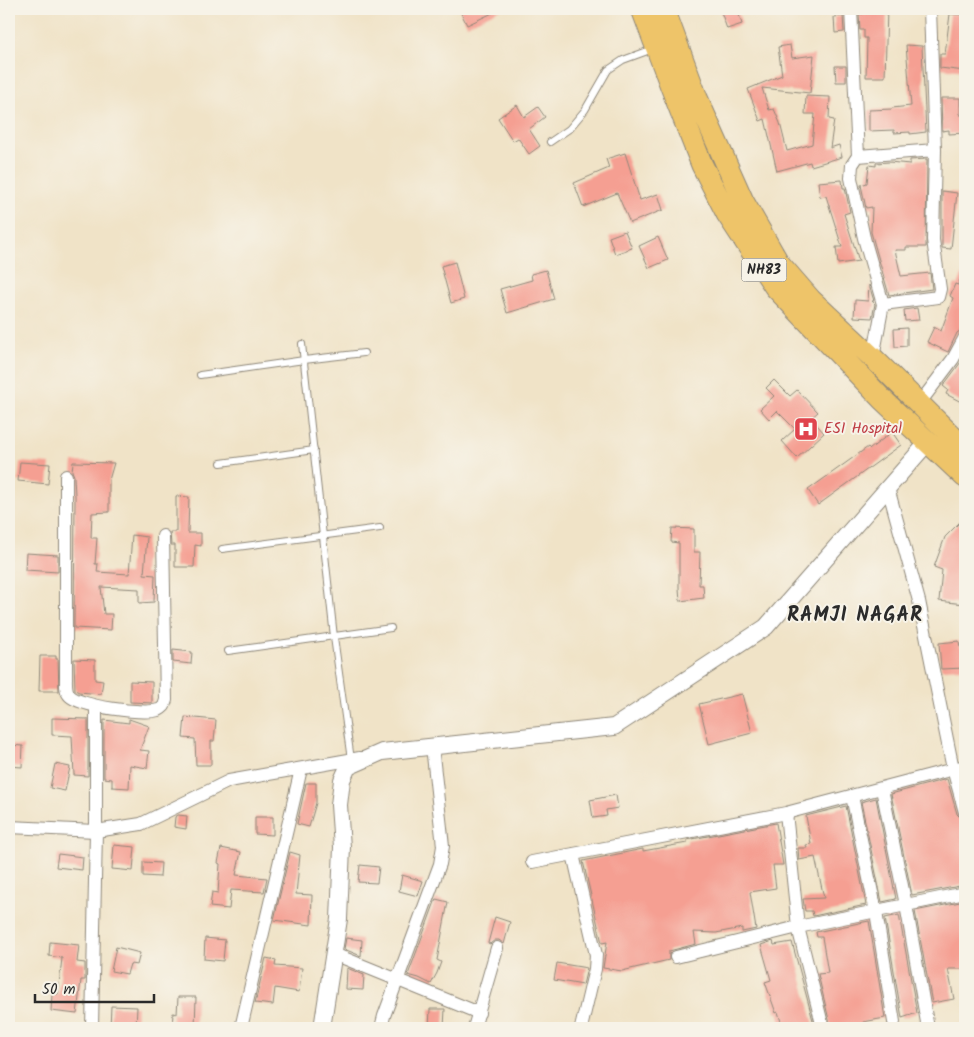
<svg xmlns="http://www.w3.org/2000/svg" width="974" height="1037" font-family="Kalam,sans-serif">
  <style>
    .building { fill: #f59f92 }
    .lines { fill: none; stroke-linecap: round; stroke-linejoin: round }
    .service-casing { stroke: #8e8779; stroke-width: 8 }
    .minor-casing { stroke: #8e8779; stroke-width: 14 }
    .tertiary-casing { stroke: #8e8779; stroke-width: 18 }
    .trunk-casing { stroke: #8e8779; stroke-width: 23 }
    .service { stroke: #fff; stroke-width: 6 }
    .minor { stroke: #fff; stroke-width: 12 }
    .tertiary { stroke: #fff; stroke-width: 16 }
    .trunk { stroke: #eec469; stroke-width: 21 }
    .labels { text-anchor: middle; dominant-baseline: central; stroke-width: 4; stroke-linejoin: round; paint-order: stroke }
    .shield { fill: #f7f3e8; stroke: #686764; stroke-width: 1 }
    .shield-label { font-size: 14px; font-weight: bold; fill: #2b2b2b }
    .health-label { font-size: 15px; fill: #be3a42; stroke: #f7f3e8; text-anchor: start }
    .district-label { font-size: 20px; font-weight: bold; letter-spacing: 1px; fill: #2b2b2b; stroke: #f7f3e8 }
  </style>
  <rect width="100%" height="100%" fill="#f7f3e8"/>
  <filter id="ink" filterUnits="userSpaceOnUse"><feTurbulence type="fractalNoise" baseFrequency=".02" numOctaves="2"/><feDisplacementMap in="SourceGraphic" scale="10" xChannelSelector="R" yChannelSelector="G"/><feConvolveMatrix kernelMatrix="1 2 1 2 8 2 1 2 1" color-interpolation-filters="sRGB"/></filter>
  <filter id="wash" filterUnits="userSpaceOnUse"><feTurbulence type="fractalNoise" baseFrequency=".0096" numOctaves="4" result="noise"/><feDisplacementMap in="SourceGraphic" scale="20" xChannelSelector="R" yChannelSelector="G"/><feGaussianBlur stdDeviation="1.12" result="paint"/><feColorMatrix in="noise" values="0 0 0 0 0 0 0 0 0 0 0 0 0 0 0 0 0 1.4 0 .05"/><feComposite in="paint" operator="in"/></filter>
  <g filter="url(#wash)">
    <rect width="100%" height="100%" fill="#f0e3c7"/>
    <g id="blocks">
      <!-- building -->
      <path class="building" d="M459,9H501L467,25Z
        M720,9H737L742,24L727,29Z
        M862,9H887L885,77H866L867,38H864V30H860L859,14H863Z
        M950,14L965,15V71L940,68V54H945Z
        M843,16L844,32L835,33L834,17Z
        M790,45L792,58L814,55L810,93L762,88L769,110L774,109L780,123L787,151L812,144L815,114H805L806,96L830,97L829,119L834,120L830,148L839,145L842,157L811,166L810,162L777,171L765,119L760,121L748,89L782,75L778,47Z
        M906,45L922,46L926,132L910,134V132L894,133V130L869,131V110L892,109V108L911,106Z
        M835,66H846V82H836Z
        M941,98H960V115H965V133L949,134V130L942,131Z
        M517,105L524,117L538,107L545,117L529,129L540,146L529,154L518,138L513,141L498,118Z
        M625,153L640,200L658,194L663,210L630,223L617,193L583,207L574,183L609,168L606,159Z
        M927,159L926,247H906V250H895L901,276L930,273L932,289L889,295L871,232L872,207L866,208L861,185L867,183L869,165L876,166V163L889,162L910,164V160Z
        M842,180L843,188H845L850,212L844,214L859,261L838,264L836,247H842L826,196L820,197L818,182Z
        M942,191L957,193L951,249L942,248Z
        M625,231L632,248L615,254L609,237Z
        M658,237L668,260L649,268L639,246Z
        M455,262L464,299L451,303L441,266Z
        M546,270L554,299L507,313L500,289L532,280L531,274Z
        M964,270H965V318L961,330L957,333L948,352L927,342L934,327L941,331L953,298L950,296L955,284L958,285Z
        M869,285L874,301H872L875,304L872,318L854,317L855,300L868,301Z
        M917,308L919,320L905,321L904,310Z
        M907,328V346L895,347L894,329Z
        M961,362L965,364V404L946,394L948,390L943,386Z
        M774,380L790,396L797,390L818,412L811,418L824,433L797,458L782,441L795,429L777,411L769,419L760,409L774,396L766,388Z
        M892,432L901,445L818,505L808,490L868,447L870,449Z
        M20,462L50,464L48,484L18,481Z
        M73,462L114,463L109,480V512L92,513L91,538H97L95,564H98L97,572L129,574L132,535L147,537L144,574L155,575L154,602L139,603V589L101,587L104,614H112L111,630L74,628L75,496L74,476L72,471Z
        M176,496L189,497L188,533H201V546L195,545L194,567H175V545H171L170,532H176Z
        M965,517L964,604L939,601L942,570L934,567L945,537Z
        M672,528L694,529V552H700L699,585H703L704,598L680,601L679,588V543L671,542Z
        M26,553L58,555V572L25,570Z
        M959,641L960,647H965V668L941,669L939,643Z
        M173,650L192,652L191,664L173,662Z
        M40,656H56V659H58L59,691H39Z
        M74,659L95,660V680L103,681L101,694L79,692L75,690Z
        M130,681L152,682V703L130,702Z
        M742,694L752,733L709,744L699,704Z
        M185,717L216,720L214,741H211V765H196L195,739L183,738Z
        M52,718L88,719V776L74,775L72,736L52,735Z
        M129,719L149,726L140,750L149,751L147,768L130,765L129,788L112,787V779L104,778V720L129,723Z
        M9,745L23,746L22,767L9,766Z
        M55,764L70,767L65,791L50,788Z
        M947,779L957,814L962,819L963,832H965V885L912,895L891,794Z
        M306,783H316V803L309,827L297,824Z
        M616,795L618,808L606,810L607,816L593,818L590,800Z
        M876,798L896,899L882,902L861,802Z
        M846,806L866,905L813,916L812,911H805L803,899L824,898L815,857L799,860L798,848H807L806,845L811,844L806,816Z
        M178,815L187,816L186,829L174,827L175,817Z
        M255,817H273V835L255,834Z
        M776,823L783,865H773L776,888L750,892L756,929L742,932V928L716,933L694,932L696,944L669,951V960L622,971L603,968L607,942L602,943L583,861L643,849V851L687,843V840Z
        M114,845L135,847L133,871L112,869Z
        M221,848L241,852L236,875L267,878L264,892L231,890L229,909L210,907L212,892L218,893L220,864L218,863Z
        M290,852L300,855L296,894L312,895L311,925L274,920Z
        M58,854L83,857L82,870L56,867Z
        M143,862L161,863L160,877L143,876Z
        M360,865L379,867L377,883L358,882Z
        M402,875L423,881L418,896L399,891Z
        M436,899L448,902L437,960L441,962L437,973L431,984L419,978L408,975Z
        M965,901V969H948L954,999L932,1003L915,911Z
        M899,915L917,1013L902,1018L885,918Z
        M495,917L510,922L504,944L499,940H495L490,944L488,943Z
        M869,921L885,1018L863,1022L864,1024L846,1028H831L818,974L828,973L822,937H817L816,932Z
        M205,938L225,940L223,961L204,959Z
        M346,938L362,940L361,956L344,949Z
        M773,941L774,945L792,942L815,1028H783L778,1012L776,1013L765,982L771,980L761,945Z
        M50,942L79,945L77,962L85,963V980H81L77,1014L51,1011L52,994H58L62,958L49,956Z
        M116,947L140,953L137,965L130,964L127,974L111,971Z
        M266,958L276,960L275,966L302,968L299,992L275,988L273,1005L255,1003Z
        M557,963L587,968L583,985L554,980Z
        M347,968L364,975L363,990L346,989Z
        M178,997H196L195,1028H172L173,1013L177,1014Z
        M111,1006L137,1007L136,1028H110Z
        M430,1009H445L444,1028H429Z"/>
    </g>
  </g>
  <g filter="url(#ink)">
    <use href="#blocks" fill-opacity="0" stroke="#8e8779" stroke-width="1"/>
    <g class="lines">
      <defs>
        <path id="service" d="M550,142L569,129L585,110L608,70L623,60L653,49
          M302,344L334,637L351,760
          M200,375L304,360L364,353
          M221,463L314,450
          M222,549L380,528
          M228,651L391,628"/>
        <path id="minor" d="M851,9L858,156L852,165L851,178L864,238L883,304L873,358
          M858,156L935,150
          M883,304L938,297L940,289L933,240L935,150L930,9
          M919,404L953,359L965,337
          M66,476V677C66,684 65,691 70,696C80,706 144,715 158,710C160,710 162,708 164,706L166,700L163,536
          M888,488L919,601L953,769L965,812
          M882,789L906,905L928,1028
          M852,796L876,912L894,1022
          M786,813L798,927L823,1028
          M9,827L96,831L141,824L229,781L360,758
          M573,854L596,955L595,969L581,1028
          M532,862L786,813L965,766
          M334,954L479,1013
          M676,957L798,927L965,893
          M92,1028L96,831V706
          M241,1028L301,769
          M381,1028L384,1016L440,864L443,846L432,746
          M474,1028L497,948"/>
        <path id="tertiary" d="M322,1028L339,919L342,847L339,805L342,780L348,767L382,752L614,727L766,627L928,442"/>
        <path id="trunk" d="M642,9L672,89L702,165L727,214L775,287L882,399L965,477
          M664,9L697,98L743,201L778,262L811,300L873,358L965,449"/>
      </defs>
      <!-- service casing -->
      <use href="#service" class="service-casing"/>
      <!-- minor casing -->
      <use href="#minor" class="minor-casing"/>
      <!-- tertiary casing -->
      <use href="#tertiary" class="tertiary-casing"/>
      <!-- trunk casing -->
      <use href="#trunk" class="trunk-casing"/>
      <!-- service -->
      <use href="#service" class="service"/>
      <!-- minor -->
      <use href="#minor" class="minor"/>
      <!-- tertiary -->
      <use href="#tertiary" class="tertiary"/>
      <!-- trunk -->
      <use href="#trunk" class="trunk"/>
    </g>
  </g>
  <!-- icons -->
  <defs>
    <symbol id="hospital-square" viewBox="-11 -11 22 22"><rect x="-9" y="-9" width="18" height="18" rx="4" fill="#e0444e" stroke="#f7f3e8"/><path d="M-5-5h3v3.5h4V-5h3V5h-3V1.5h-4V5h-3Z" fill="#fff"/></symbol>
  </defs>
  <g fill-rule="evenodd">
    <use href="#hospital-square" x="792" y="415" width="28" height="28"/>
  </g>
  <g class="labels">
    <!-- shield labels -->
    <rect class="shield" x="741.5" y="258.5" width="45" height="23" rx="4"/>
    <g class="shield-label">
      <text x="764" y="270">NH83</text>
    </g>
    <!-- health labels -->
    <g class="health-label">
      <text x="824" y="429">ESI Hospital</text>
    </g>
    <!-- district labels -->
    <g class="district-label">
      <text x="855" y="616">RAMJI NAGAR</text>
    </g>
  </g>
  <!-- margin -->
  <rect width="974" height="1037" fill="none" stroke="#f7f3e8" stroke-width="30"/>
  <!-- scale -->
  <path d="M35 994v8h119v-8" fill="none" stroke="#2b2b2b" stroke-width="2.5"/>
  <text x="42" y="994" font-size="15" fill="#2b2b2b" stroke="#f7f3e8" stroke-width="4" paint-order="stroke">50 m</text>
</svg>
